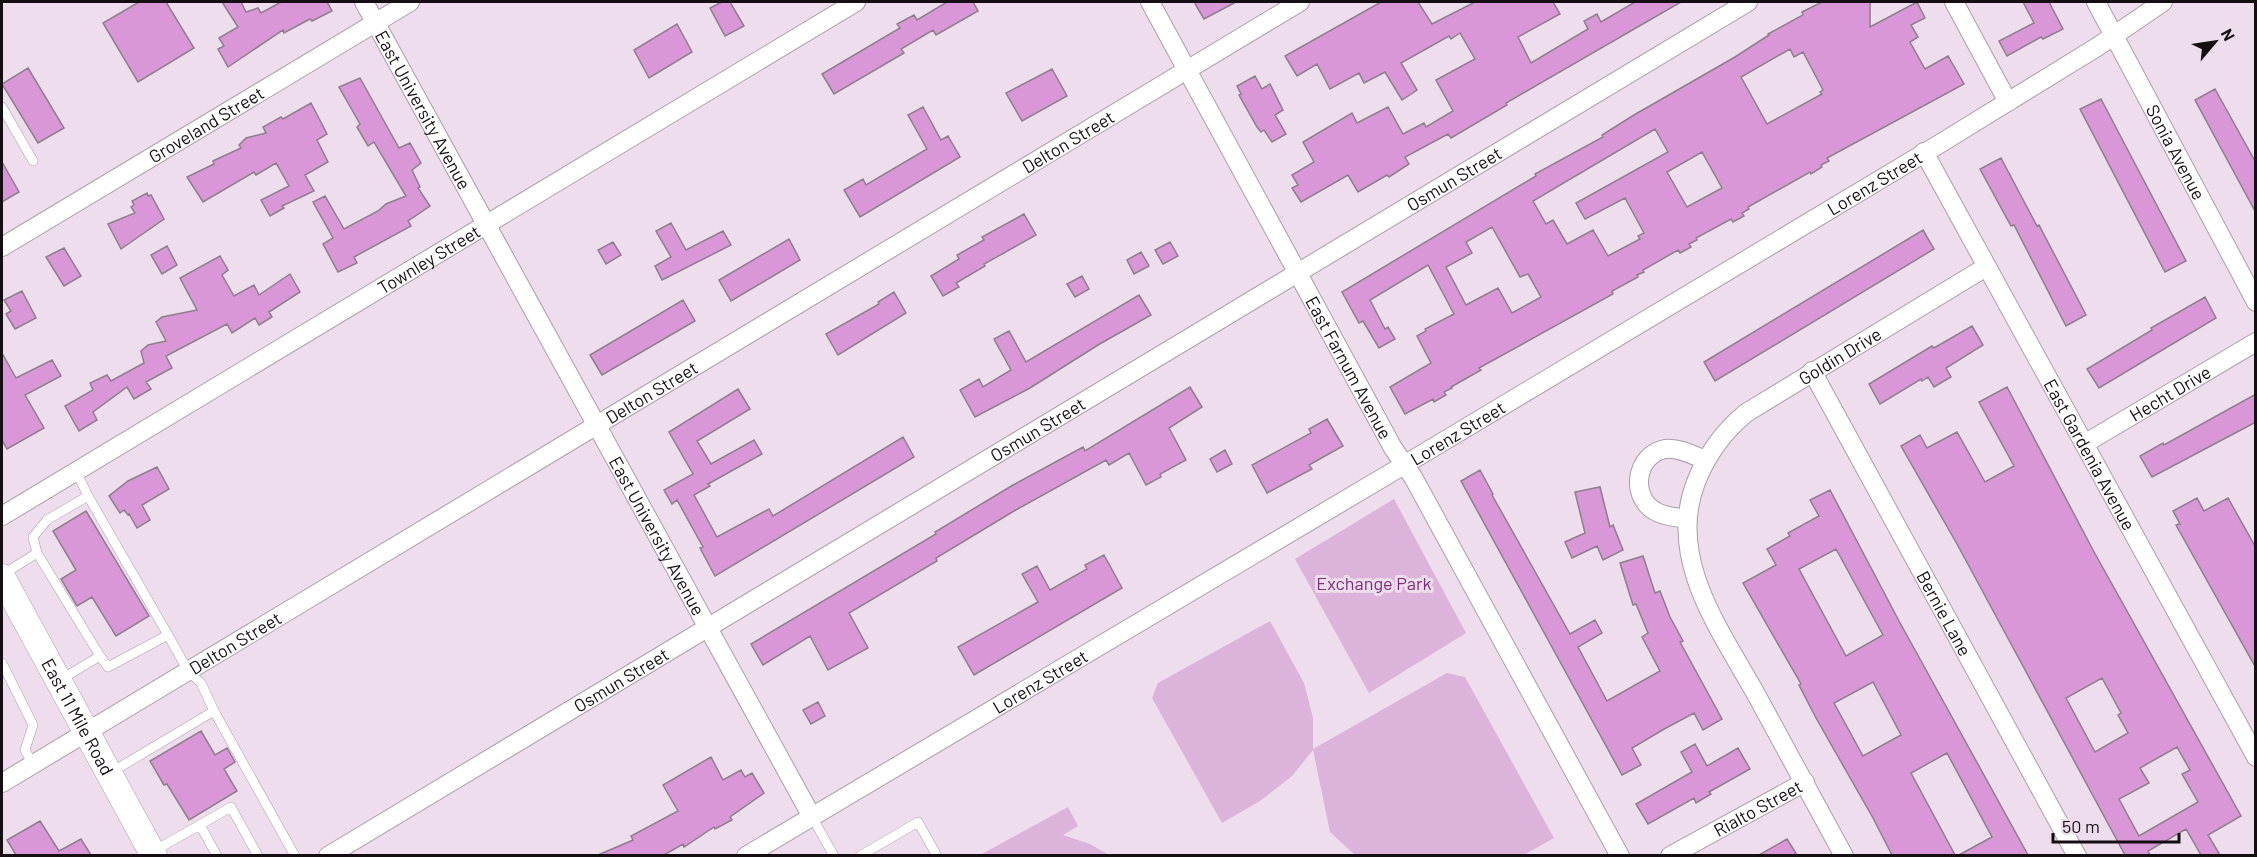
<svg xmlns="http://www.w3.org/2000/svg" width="2257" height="857" font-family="Barlow,sans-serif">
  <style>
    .green { fill: #dcb3da }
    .building { fill: #da97d7; stroke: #8d7e8c; stroke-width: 1.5; fill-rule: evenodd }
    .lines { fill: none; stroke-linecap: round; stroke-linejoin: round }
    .service-casing { stroke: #ab9caa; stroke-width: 10 }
    .minor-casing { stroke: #ab9caa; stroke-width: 20 }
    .secondary-casing { stroke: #ab9caa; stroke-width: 27 }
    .service { stroke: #fff; stroke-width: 9 }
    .minor { stroke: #fff; stroke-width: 18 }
    .secondary { stroke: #fff; stroke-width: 26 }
    .labels { text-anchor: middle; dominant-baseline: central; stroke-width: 6; stroke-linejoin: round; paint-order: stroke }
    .street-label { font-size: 18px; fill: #150f14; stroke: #eedeed }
    .park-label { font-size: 18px; fill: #7b2d7a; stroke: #eedeed }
  </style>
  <rect width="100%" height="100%" fill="#eedeed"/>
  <!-- green -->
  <path class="green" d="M1394,499L1466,633L1369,693L1295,559Z
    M1270,621L1304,683L1313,718V749L1447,673L1465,677L1554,838L1524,855H1355L1330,832L1313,750L1292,776L1260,801L1222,823L1152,698L1158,683Z
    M1068,807L1078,826L1063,835L1090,844L1109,855H980Z"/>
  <!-- building -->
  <path class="building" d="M139,2H166L194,48L138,82L103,23Z
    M222,2H241L246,12L258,8L261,13L281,2H327L332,11L312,21L310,19L284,33L283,30L228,67L218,49L224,46L219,38L238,27Z
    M722,2H730L744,26L725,36L710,8Z
    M947,2H973L978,11L936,35L933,30L901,49L904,53L834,94L822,74L900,28L897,24L914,15L917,20Z
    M1194,2H1236L1204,19Z
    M1381,2H1418L1432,24L1475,2H1553L1560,14L1518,37L1531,63L1588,29L1584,21L1597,14L1601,22L1635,2H1681L1506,103L1507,105L1451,138L1448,134L1405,157L1409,164L1389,177L1387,175L1358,192L1348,175L1301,202L1292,188L1298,185L1292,175L1314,162L1303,142L1352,113L1357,123L1388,107L1403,134L1424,123L1426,127L1453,111L1436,80L1475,59L1460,33L1451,39L1449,36L1401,63L1417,90L1402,100L1385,72L1364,83L1359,73L1330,89L1317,64L1297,76L1285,56Z
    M1822,2H1870V27L1917,2L1925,18L1911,25L1918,37L1910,42L1925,69L1948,56L1964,84L1827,158L1829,161L1821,165L1822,167L1811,174L1810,172L1748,207L1749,209L1742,213L1744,216L1733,222L1731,219L1696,238L1697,240L1689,244L1691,247L1680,253L1678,250L1643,270L1644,272L1637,275L1638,277L1612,291L1613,294L1479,368L1481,370L1451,387L1452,388L1444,392L1446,395L1434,402L1433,399L1405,414L1390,387L1431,363L1417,336L1426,331L1425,329L1454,314L1428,265L1370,300L1385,329L1388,327L1395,339L1379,348L1363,321L1359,323L1342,292L1536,176L1535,174L1603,137L1602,135L1634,115L1735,57L1769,35L1768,34L1803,15L1802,12ZM1790,49L1794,57L1803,52L1823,90L1820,92L1822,94L1767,124L1741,77ZM1655,129L1668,152L1576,203L1585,219L1625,198L1644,233L1638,236L1640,239L1608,256L1593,230L1567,244L1553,220L1546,224L1533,201ZM1702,152L1722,188L1687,207L1667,172ZM1492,227L1520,277L1528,274L1541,297L1512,313L1498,288L1466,305L1446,267L1472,253L1466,242Z
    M2023,2H2049L2063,29L2043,39L2041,37L2007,56L1999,41L2034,23Z
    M677,24L692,52L649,78L634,50Z
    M28,68L64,128L38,143L2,84Z
    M1052,69L1067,96L1022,121L1006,93Z
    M1255,76L1262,89L1270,84L1283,110L1275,115L1286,134L1272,142L1264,130L1261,132L1257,127L1239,95L1241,94L1237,86Z
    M360,78L399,148L410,143L421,163L412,170L420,187L418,188L430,206L408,221L411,226L354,257L357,263L338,272L323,244L333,238L313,202L325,196L344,229L378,211L386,204L406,196L374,142L368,146L357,127L360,124L339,87Z
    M2215,89L2256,163V213L2195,100Z
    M2101,99L2186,261L2165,272L2080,109Z
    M311,103L327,134L317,140L328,162L305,175L314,191L282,206L284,208L270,216L261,200L289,186L276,163L256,175L254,172L203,202L187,177L214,164L213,161L241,148L239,145L246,138L266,133L263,127L281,117L283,119Z
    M923,107L941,140L948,136L960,157L860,217L844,190L863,179L866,185L927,149L908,115Z
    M2001,158L2037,226L2039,225L2086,315L2066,326L2014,225L2011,226L1980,169Z
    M2,162L19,192L2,202Z
    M147,193L148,196L151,195L164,219L121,249L108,224L135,213L131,207L134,205L132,201Z
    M1024,214L1036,235L984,264L985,266L956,283L959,287L943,296L931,276L959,259L957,255L984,240L982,237Z
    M671,223L686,250L723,231L731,245L662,280L655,266L671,257L656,231Z
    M1923,230L1934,249L1715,381L1704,362Z
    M789,239L800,260L731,301L719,280Z
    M613,242L621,255L606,264L598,250Z
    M1170,242L1178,256L1163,264L1155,250Z
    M167,246L177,265L162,274L151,255Z
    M64,248L81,276L64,286L46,257Z
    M1141,252L1149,266L1134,274L1127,260Z
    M220,256L228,270L222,275L234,296L254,285L259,295L290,274L300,292L269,312L272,317L259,325L255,318L232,333L227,324L166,356L172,368L146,382L151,389L134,399L127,387L93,412L97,420L79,431L65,406L93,390L90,383L107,375L111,381L144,363L141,351L148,345L166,341L156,322L162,317L197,310L180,278Z
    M1082,276L1089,289L1075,297L1067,284Z
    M22,291L36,318L15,329L6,314L11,311L4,300Z
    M894,292L906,313L838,355L826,334L879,304L878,302Z
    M1139,295L1151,315L1098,345L1030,388L975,417L960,390L979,379L983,387L1011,370L994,339L1009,331L1026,362Z
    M2205,297L2216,318L2099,388L2087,369L2152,330L2151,328Z
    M683,300L695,321L602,375L590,355Z
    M1972,326L1983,345L1946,368L1951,377L1934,387L1928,377L1922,381L1921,379L1880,404L1869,384L1932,346L1934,348Z
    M2,353L16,378L52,360L61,376L25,395L44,428L7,449L2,440Z
    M1190,387L1202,407L1169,428L1186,460L1160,474L1161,477L1146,485L1129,453L1109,465L1106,460L1014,511L936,558L937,561L849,613L868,648L828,670L810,636L763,665L751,644L936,534L935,532L1013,485L1083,447L1085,451Z
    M2007,387L2093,550L2241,816L2208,835L2220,855H2201L2186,829L2148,851L2150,855H2125L1957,544L1901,446L1920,435L1927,448L1957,432L1985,482L2014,466L1979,402ZM2102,678L2121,713L2118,715L2128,733L2095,752L2066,698ZM2177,747L2190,770L2182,774L2198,802L2139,836L2119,799L2149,783L2140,768Z
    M738,389L750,409L697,441L711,464L754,440L762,454L708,484L710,486L694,495L717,537L769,509L773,516L903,437L914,457L715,576L700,548L703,547L677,500L672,504L664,490L693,474L669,432Z
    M2256,394V422L2152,477L2140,456L2163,443L2164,445Z
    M1327,419L1343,446L1309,465L1312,469L1267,493L1252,465L1311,433L1309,429Z
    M1225,450L1232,464L1217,472L1210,459Z
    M157,467L169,489L142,505L150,520L137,528L129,514L128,515L124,510L120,513L109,496L128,481Z
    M1480,470L1493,494L1492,495L1570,634L1595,620L1602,633L1578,647L1607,701L1660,671L1642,637L1648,633L1636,604L1633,605L1620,563L1643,556L1655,593L1660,591L1670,617L1683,641L1680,642L1722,719L1703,730L1694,713L1666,728L1632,748L1641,765L1622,775L1461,481Z
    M1600,487L1610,527L1613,525L1623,550L1603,560L1597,546L1572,558L1565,542L1585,533L1575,492Z
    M1830,490L1899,621L2028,855H1959L1992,837L1947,753L1911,773L1955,855H1892L1873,818L1816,718L1799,685L1801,684L1743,583L1776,565L1767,549L1790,536L1788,533L1819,516L1810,500ZM1836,549L1883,635L1846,656L1799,569ZM1873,682L1901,735L1863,756L1834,703Z
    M2197,498L2204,511L2228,498L2256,548V668L2176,525L2180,524L2173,511Z
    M86,511L149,616L116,636L92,597L77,606L61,579L76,570L53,531Z
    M1104,555L1122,588L974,675L958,647L1038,602L1022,574L1037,566L1050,590L1087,569L1085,565Z
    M818,702L825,716L811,724L803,710Z
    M201,731L215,755L227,748L235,762L224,769L237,791L189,820L167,784L164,785L150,761Z
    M1695,744L1707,766L1738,748L1750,769L1709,792L1711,794L1696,803L1694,798L1648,824L1636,804L1692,772L1681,752Z
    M711,757L723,780L741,770L745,777L752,773L764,793L730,817L732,820L715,829L714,827L684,847L683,844L664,855H598L633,840L631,836L678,811L663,785Z
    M40,821L59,851L81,839L91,855H16L7,840Z
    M1787,839L1797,855H1759Z"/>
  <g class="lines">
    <defs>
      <path id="service" d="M2,107L33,161
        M88,496L168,635L108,667L100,656
        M37,553L33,537L47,520L88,496L76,471
        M2,575L37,553L100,656L60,680
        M168,635L188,671L201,683L214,711L295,856
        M2,663L33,725L25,750L33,765
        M110,773L214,711
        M812,817L834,856
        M200,825L217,856
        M154,851L231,807L258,856
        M860,856L918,822L937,856"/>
      <g id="minor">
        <path id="s1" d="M364,2L812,817"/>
        <path id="s2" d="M1150,2L1393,448L1413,477L1620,856"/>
        <path d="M1954,2L2008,102"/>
        <path id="s3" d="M2096,2L2256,302"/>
        <path id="s4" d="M1924,152L2256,757"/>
        <path id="s5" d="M2,247L410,2"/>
        <path id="s6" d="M1812,371L2077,856"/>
        <path id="s7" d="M2084,444L2256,342"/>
        <path id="s8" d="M2,516L856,2"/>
        <path d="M1687,519C1677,517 1664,517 1655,511C1630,497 1635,455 1665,449C1678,447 1693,455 1705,460"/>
        <path id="s9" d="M2,783L1300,2"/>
        <path id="s10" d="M328,856L1748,2"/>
        <path id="s11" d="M746,856L1404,465L1941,143L2097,47L2163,2"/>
        <path id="s12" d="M1670,856L1805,782"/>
        <path id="s13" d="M1844,856C1815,802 1786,749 1757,696C1721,631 1666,559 1696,482C1707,454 1723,432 1746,413L1986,267"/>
      </g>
      <g id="secondary">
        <path id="s14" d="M2,577L154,856"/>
      </g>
    </defs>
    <!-- service casing -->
    <use href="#service" class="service-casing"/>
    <!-- minor casing -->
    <use href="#minor" class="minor-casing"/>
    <!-- secondary casing -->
    <use href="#secondary" class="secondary-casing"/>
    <!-- service -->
    <use href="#service" class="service"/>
    <!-- minor -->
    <use href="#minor" class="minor"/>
    <!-- secondary -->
    <use href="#secondary" class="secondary"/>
  </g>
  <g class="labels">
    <!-- street labels -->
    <g class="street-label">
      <text stroke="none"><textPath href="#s1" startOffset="123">East University Avenue</textPath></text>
      <text stroke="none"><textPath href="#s5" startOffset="238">Groveland Street</textPath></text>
      <text stroke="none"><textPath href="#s9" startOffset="1244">Delton Street</textPath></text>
      <text stroke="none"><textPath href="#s3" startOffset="170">Sonia Avenue</textPath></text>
      <text stroke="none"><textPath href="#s10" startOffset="1314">Osmun Street</textPath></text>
      <text stroke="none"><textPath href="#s11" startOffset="1314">Lorenz Street</textPath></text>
      <text stroke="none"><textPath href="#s8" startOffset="498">Townley Street</textPath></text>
      <text stroke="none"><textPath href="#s13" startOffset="609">Goldin Drive</textPath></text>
      <text stroke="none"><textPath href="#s2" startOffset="416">East Farnum Avenue</textPath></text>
      <text stroke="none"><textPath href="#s9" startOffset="758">Delton Street</textPath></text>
      <text stroke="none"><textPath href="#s7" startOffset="100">Hecht Drive</textPath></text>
      <text stroke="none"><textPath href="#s10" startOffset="828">Osmun Street</textPath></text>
      <text stroke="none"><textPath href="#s11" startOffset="828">Lorenz Street</textPath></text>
      <text stroke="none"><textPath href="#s4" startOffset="345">East Gardenia Avenue</textPath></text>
      <text stroke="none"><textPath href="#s1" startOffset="609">East University Avenue</textPath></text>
      <text stroke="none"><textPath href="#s6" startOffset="276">Bernie Lane</textPath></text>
      <text stroke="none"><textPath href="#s9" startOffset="272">Delton Street</textPath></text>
      <text stroke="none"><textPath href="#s10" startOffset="342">Osmun Street</textPath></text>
      <text stroke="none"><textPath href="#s11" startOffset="342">Lorenz Street</textPath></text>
      <text stroke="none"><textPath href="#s14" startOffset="159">East 11 Mile Road</textPath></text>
      <text stroke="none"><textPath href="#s12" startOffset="100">Rialto Street</textPath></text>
    </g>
    <!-- park labels -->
    <g class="park-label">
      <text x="1374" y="583">Exchange Park</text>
    </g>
  </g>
  <!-- border -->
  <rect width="2257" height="857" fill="none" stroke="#150f14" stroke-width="6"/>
  <!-- north arrow -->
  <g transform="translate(2215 42) rotate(61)" stroke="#eedeed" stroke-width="4.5" paint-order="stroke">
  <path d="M0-4.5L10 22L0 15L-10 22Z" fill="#150f14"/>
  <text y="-9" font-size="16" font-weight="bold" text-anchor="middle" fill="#150f14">N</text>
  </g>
  <!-- scale -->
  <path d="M2053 833v9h126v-9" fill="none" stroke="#150f14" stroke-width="3"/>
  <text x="2062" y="833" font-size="18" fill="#150f14" stroke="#eedeed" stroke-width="4.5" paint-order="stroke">50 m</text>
</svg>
